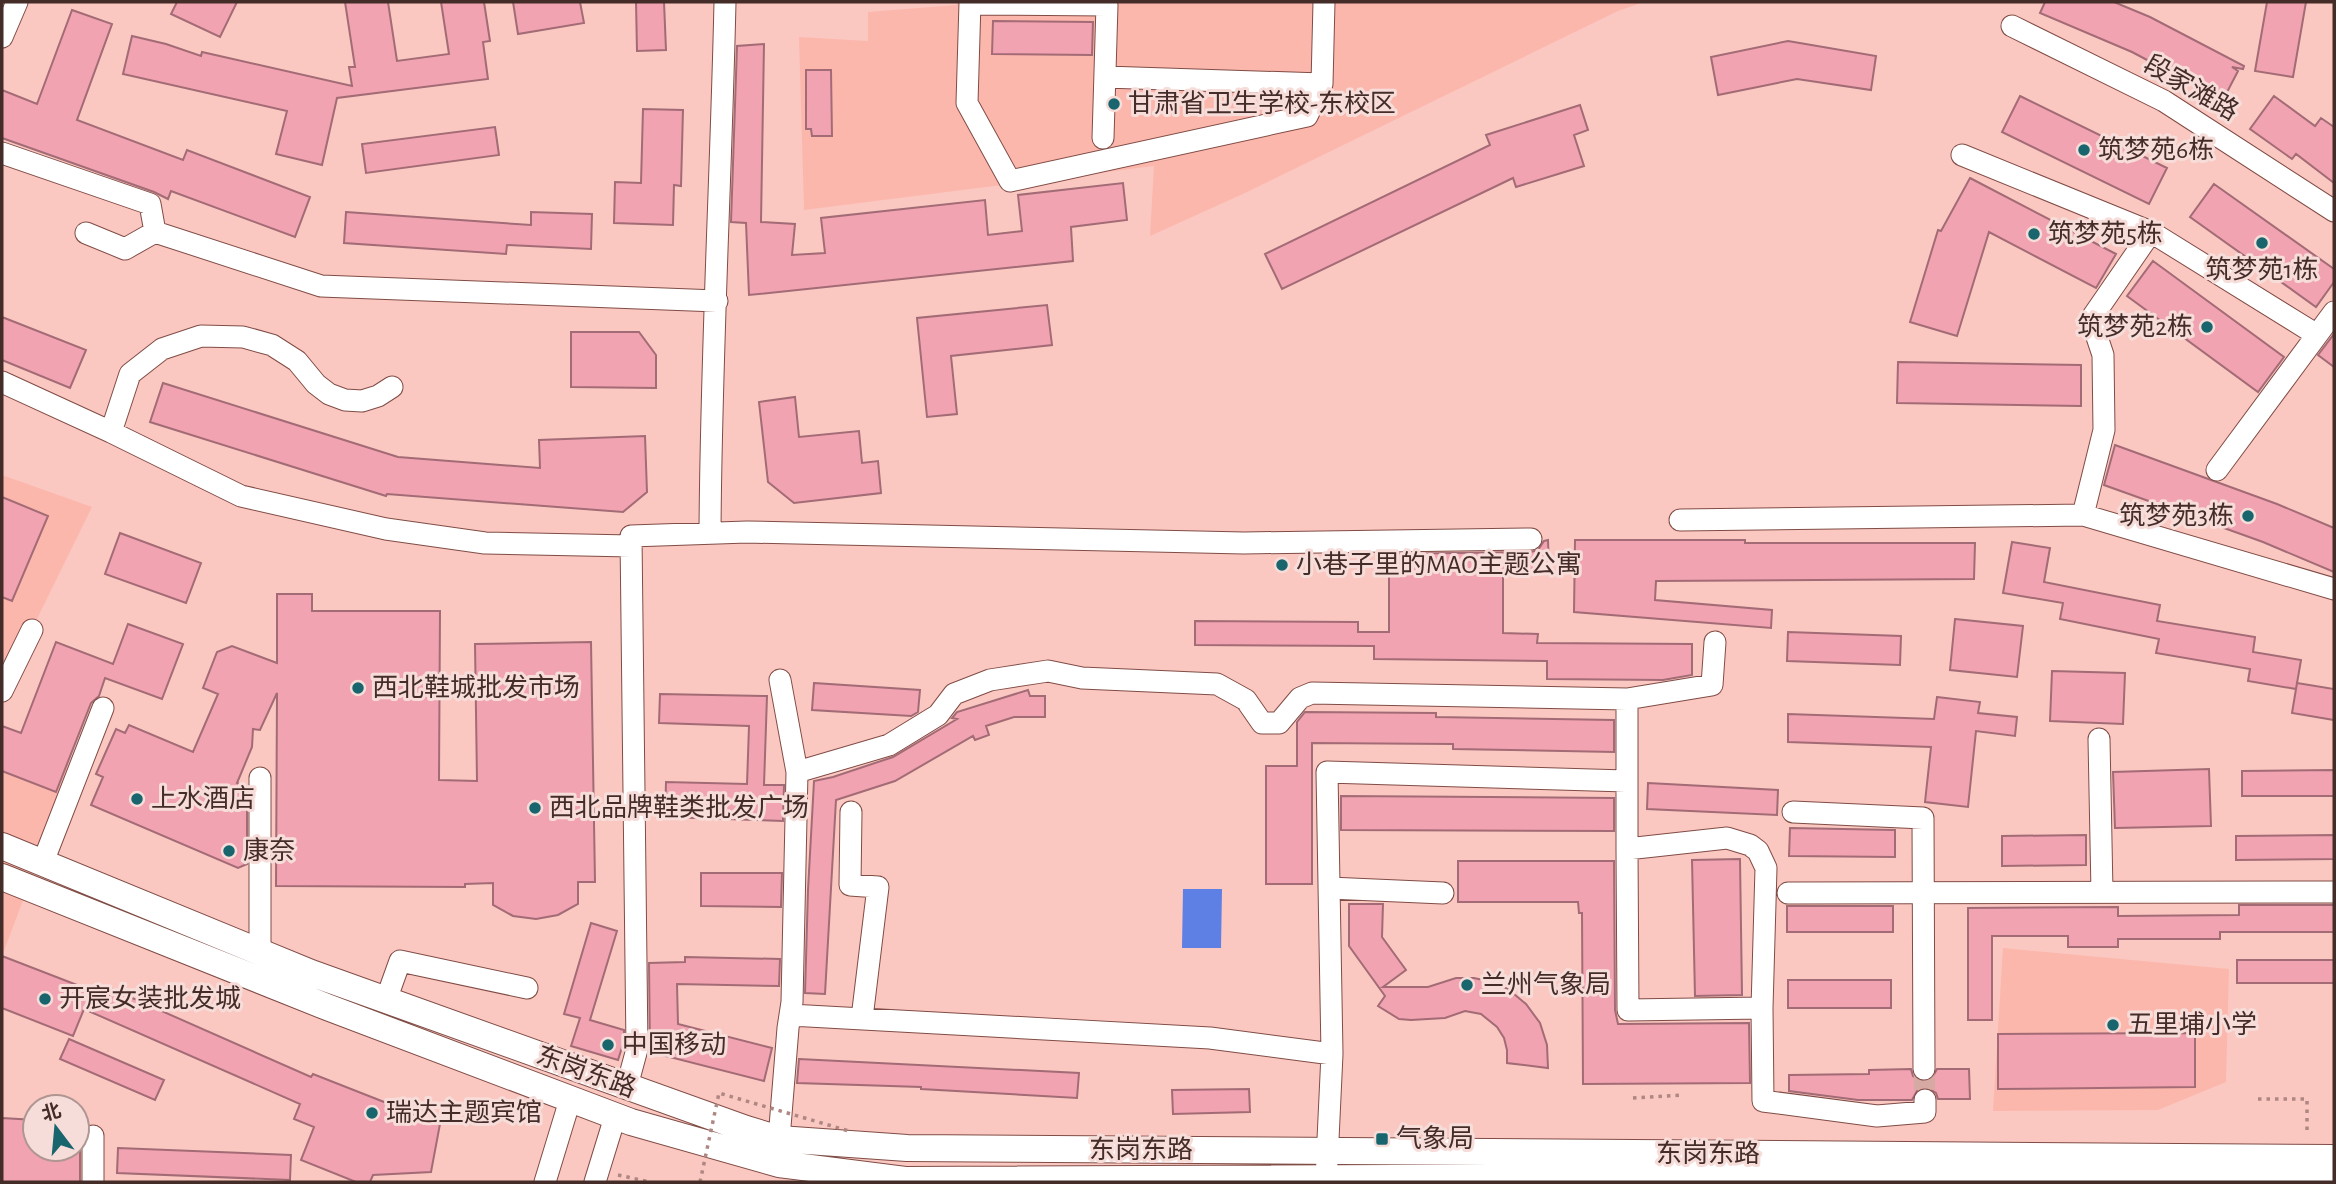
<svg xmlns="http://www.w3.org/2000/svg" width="2336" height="1184" font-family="'Alegreya Sans','Noto Sans SC',sans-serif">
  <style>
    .built { fill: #fcb7ad }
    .water { fill: #5e7fe4 }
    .building { fill: #f1a3b1; stroke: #a36b75; stroke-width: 2 }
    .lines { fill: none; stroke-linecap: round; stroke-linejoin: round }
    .minor-tunnel { stroke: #d6a9a3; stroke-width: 21; stroke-dasharray: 21 10; stroke-linecap: butt }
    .minor-casing { stroke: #804c45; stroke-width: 23 }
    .major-casing { stroke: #804c45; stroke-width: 28 }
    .path { stroke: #ae8782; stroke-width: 3.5; stroke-dasharray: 3.5 5; stroke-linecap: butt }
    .minor { stroke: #fff; stroke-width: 21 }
    .major { stroke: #fff; stroke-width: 26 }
    .path-bridge { stroke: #ae8782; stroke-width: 3.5; stroke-dasharray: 3.5 5; stroke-linecap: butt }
    .poi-dot { fill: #18656e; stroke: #f6ddd9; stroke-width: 2.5 }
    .labels { text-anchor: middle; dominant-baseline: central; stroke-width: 6; stroke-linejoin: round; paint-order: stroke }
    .street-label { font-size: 26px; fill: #442c29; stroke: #f6ddd9 }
    .poi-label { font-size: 26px; fill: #442c29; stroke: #f6ddd9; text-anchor: start }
  </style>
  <rect width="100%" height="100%" fill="#fac8c1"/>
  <!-- built -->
  <path class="built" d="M957,2H1644L1618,11L1245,193L1150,236L1154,166L804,210L799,37L868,41V12L956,5Z
    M2,475L92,507L2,690Z
    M2,739L74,766L2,956Z
    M2003,948L2229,969L2226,1082L2158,1110L1993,1111Z"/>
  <!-- water -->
  <path class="water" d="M1183,889H1222L1221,948H1182Z"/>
  <!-- building -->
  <path class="building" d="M177,2H237L220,37L171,14Z
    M345,2H388L397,61L449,54L441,2H484L490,41L483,42L488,79L337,98L322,165L276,154L287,111L123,74L132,36L166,44L201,56L202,52L352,86L349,67H355Z
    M513,2H580L584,23L518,34Z
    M636,2H664L666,50L637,51Z
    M2045,2H2114L2150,17L2244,66L2243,69L2232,67L2238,71L2223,100L2132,52L2040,13Z
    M2267,2H2306L2293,77L2255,71Z
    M72,10L112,24L77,120L183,160L187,150L310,197L295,237L171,191L168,199L154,192L2,138V90L37,104Z
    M993,21L1093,22L1092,55L992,54Z
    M1788,41L1876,56L1871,90L1797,79L1718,95L1711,57Z
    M764,44L761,222L795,224L792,255L825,253L821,218L985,200L988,235L1022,231L1018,195L1123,183L1127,220L1071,227L1073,261L749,295L746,223L731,222L737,46Z
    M806,70H831L832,136H812L811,129H806Z
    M2020,96L2167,168L2149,204L2002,132Z
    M2274,96L2315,126L2321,118L2334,127V183L2296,154L2292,159L2250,129Z
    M1580,105L1588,130L1574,135L1584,166L1516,187L1513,178L1282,289L1265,254L1490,145L1486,135Z
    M643,109L683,110L681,186L674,185L673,225L614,223L615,182L641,183Z
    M495,127L499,155L366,173L362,144Z
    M1970,178L2116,254L2096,288L1989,232L1957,336L1910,322L1938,230L1941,231Z
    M2214,184L2334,269V282L2316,307L2190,217Z
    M346,212L531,225V212L592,214L591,249L507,245L506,254L344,243Z
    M2153,261L2284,357L2258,392L2127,296Z
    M1047,305L1052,345L951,356L957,414L927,417L917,318Z
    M2,317L86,350L70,388L2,360Z
    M571,332H639L656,355V388L571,387Z
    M2334,334V367L2318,355Z
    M1898,362L2081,365V406L1897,403Z
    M163,383L398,457L540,468L539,440L645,436L647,492L623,512L387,494L386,496L150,422Z
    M795,397L799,437L859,431L862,463L878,461L881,493L794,503L768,482L759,402Z
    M2115,445L2277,504L2334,528V572L2263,542L2104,485Z
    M2,497L48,516L12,601L2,597Z
    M120,533L201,563L186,603L105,574Z
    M1548,540L1549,570L1503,572V633L1538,634L1537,643L1692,644V675L1663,680L1547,679V661L1374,659V646L1195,645V621L1358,622V632H1389V576H1384L1383,554L1531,552L1538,550L1544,541Z
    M1575,540H1745V543H1975L1974,579L1656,581L1655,600L1772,610L1771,628L1574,612Z
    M2012,542L2050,548L2044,582L2160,605L2157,621L2255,637L2253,652L2301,660L2296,689L2248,681L2250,669L2156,653L2159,639L2060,619L2063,603L2003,593Z
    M277,594H312V611H440L439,780L477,781L475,644L591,642L595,882H578V904L558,915L536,919L513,916L493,905V883L465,884V887L276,886L277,693L260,730L253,729L252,747L237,783L247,787V864L238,868L91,805L103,777L96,774L116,729L125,733L129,725L193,752L218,694L203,688L217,652L232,646L277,663Z
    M1955,619L2023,626L2017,677L1950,670Z
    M128,624L183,644L162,699L105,678L99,696L91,703L56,792L2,771V726L21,733L56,642L113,664Z
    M1788,632L1901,636L1900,665L1787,661Z
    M2052,671L2125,673L2123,724L2050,721Z
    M814,683L920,690L918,712L911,716L812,710Z
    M2297,683L2334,689V720L2292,713Z
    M1028,690L1030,696H1045V717H1014L986,726L989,735L975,740L973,736L895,781L836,800L825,994L805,993L808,890L814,781L833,777L893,757L957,719L952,718L957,712Z
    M660,694L767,696L764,785H784L783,821L665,817L666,782L747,784L749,726L659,723Z
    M1937,697L1980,702L1978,713L2017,717L2015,736L1976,731L1968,807L1925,802L1931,747L1788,742V714L1934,719Z
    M1305,712L1436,713V717L1614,720V752L1453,749V744L1312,743V884H1266V766H1297V722Z
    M2209,769L2211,826L2115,828L2113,772Z
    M2334,770V796H2242V771Z
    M1648,783L1778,790L1777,815L1647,809Z
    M1341,796L1614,798V831L1341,830Z
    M1790,828L1895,830V857L1789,856Z
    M2086,835V865L2002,866V836Z
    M2334,835V859L2236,860V836Z
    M1740,859L1742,995L1695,996L1692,860Z
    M1458,861H1614L1615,1010L1618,1024L1749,1023L1750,1083L1583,1084L1582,913H1579L1578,902H1458Z
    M701,873H782L781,907L701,906Z
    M1349,904H1383L1382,937L1406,970L1383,987H1428L1456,978H1474L1492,982L1508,989L1526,1004L1540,1023L1547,1045L1548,1068L1507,1063V1050L1504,1038L1497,1027L1481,1014L1465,1011L1445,1018L1411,1020L1399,1019L1378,1006L1385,996L1349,946Z
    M2239,905H2334V932H2220V939H2118V947H2068V936H1992V1020H1968V908L2118,907V916L2239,915Z
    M1787,906H1893V932H1787Z
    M591,923L617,931L590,1020L624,1030V1041L618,1060L571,1046L580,1018L564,1014Z
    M2,956L108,997L112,989L311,1077L313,1074L440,1124L431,1172L373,1175L370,1182H356L301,1160L314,1127L294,1119L300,1104L84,1009L73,1036L2,1008Z
    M685,957L780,959L779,986L677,984L678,1024L772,1048L764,1081L650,1052L649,963L685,962Z
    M2237,960H2334V983H2237Z
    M1788,980H1891V1008H1788Z
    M2195,1033V1087L1998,1089V1034Z
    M69,1039L164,1080L155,1100L60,1059Z
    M799,1059L1079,1073L1077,1098L921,1089V1087L797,1083Z
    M1911,1069L1913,1076L1923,1082L1931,1080L1937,1069H1969L1970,1099H1938L1936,1093L1926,1087L1918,1089L1912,1100H1858L1789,1091V1075L1869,1074V1070Z
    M1249,1089L1250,1112L1173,1114L1172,1090Z
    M2,1118L35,1120V1149H80V1182H2Z
    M118,1148L291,1155L290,1180L117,1173Z"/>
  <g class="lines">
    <!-- minor-tunnel -->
    <path class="minor-tunnel" d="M1924,1069L1925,1100"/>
    <defs>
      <path id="minor" d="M970,2L967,103L1010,181L1307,116L1322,84L1324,2
        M970,4L1107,5L1103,138
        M2012,26L2164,101L2334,211
        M2,37L17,2
        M1105,77L1322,84
        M2,153L150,204L155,232
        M1962,155L2151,232L2317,335
        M86,233L125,249L155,232L321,286L717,301
        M2,382L111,432L241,496L386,529L485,543L631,546
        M111,432L130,374L162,349L201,336L243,337L272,345L297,361L316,384L329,394L345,400L362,401L378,396L392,387
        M2217,470L2334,312
        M2083,515L2104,430L2103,355L2091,319L2151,232
        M1680,520L2083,515L2334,589
        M710,533C711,356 721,179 725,2
        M2,691L32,630
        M1627,699L1712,685L1715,642
        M2099,739L2102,892
        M797,772L889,745L938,715L954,694L990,680L1048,671L1082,678L1217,684L1246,700L1262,723H1279L1300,698L1312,693L1627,699V849L1727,838L1750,845L1758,851L1766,868L1762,1008L1763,1101L1877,1116L1925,1112V1100
        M851,812L850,885L878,887L862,1018
        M1793,812L1923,818L1924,1069
        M1627,849L1628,1010L1762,1008
        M43,862L103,708
        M1329,888L1443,893
        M1788,893L2334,892
        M260,952V778
        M386,1000L400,961L527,988
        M790,1015L1210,1038L1332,1054
        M627,1086L637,1049L631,536L747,532L1244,543L1531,539
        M93,1136V1182
        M779,1139L788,1028L792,1002L797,772L780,680
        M545,1182L570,1100
        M595,1182L615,1117
        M1326,1182L1332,1054L1327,772L1626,781"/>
      <path id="major" d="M2,846L311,973L746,1129L779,1139L907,1148L2334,1158
        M2,877L327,1007L631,1122L779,1164L905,1180L1644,1177L1770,1178L1969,1175L2334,1177"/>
    </defs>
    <!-- minor casing -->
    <use href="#minor" class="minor-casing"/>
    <!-- major casing -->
    <use href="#major" class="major-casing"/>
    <!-- path -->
    <path class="path" d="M1633,1098L1682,1095
      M2258,1099H2307V1135
      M618,1175L650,1182"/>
    <!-- minor -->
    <use href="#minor" class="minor"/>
    <!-- major -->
    <use href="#major" class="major"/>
    <!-- path-bridge -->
    <path class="path-bridge" d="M700,1182L719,1093L849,1131"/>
  </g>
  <!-- markers -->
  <g class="poi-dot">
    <circle cx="1114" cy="104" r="7"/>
    <circle cx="2084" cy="150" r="7"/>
    <circle cx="2034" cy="234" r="7"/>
    <circle cx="2262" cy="243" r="7"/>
    <circle cx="2207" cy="327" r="7"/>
    <circle cx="2248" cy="516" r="7"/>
    <circle cx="1282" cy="565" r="7"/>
    <circle cx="358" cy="688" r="7"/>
    <circle cx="137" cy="799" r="7"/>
    <circle cx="535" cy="808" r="7"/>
    <circle cx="229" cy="851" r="7"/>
    <circle cx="1467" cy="985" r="7"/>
    <circle cx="45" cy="999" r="7"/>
    <circle cx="2113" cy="1025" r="7"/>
    <circle cx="608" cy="1045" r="7"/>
    <circle cx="372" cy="1113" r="7"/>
    <rect x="1375" y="1132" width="14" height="14" rx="3.5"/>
  </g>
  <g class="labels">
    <!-- street labels -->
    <g class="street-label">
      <text transform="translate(2191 88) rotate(30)">段家滩路</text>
      <text transform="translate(586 1072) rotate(20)">东岗东路</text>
      <text x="1141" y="1150">东岗东路</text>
      <text x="1708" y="1154">东岗东路</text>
    </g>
    <!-- poi labels -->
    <g class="poi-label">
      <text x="1128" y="104">甘肃省卫生学校-东校区</text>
      <text x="2098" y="150">筑梦苑6栋</text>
      <text x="2048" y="234">筑梦苑5栋</text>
      <text x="2262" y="270" text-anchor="middle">筑梦苑1栋</text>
      <text x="2193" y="327" text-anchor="end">筑梦苑2栋</text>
      <text x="2234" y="516" text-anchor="end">筑梦苑3栋</text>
      <text x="1296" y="565">小巷子里的MAO主题公寓</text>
      <text x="372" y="688">西北鞋城批发市场</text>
      <text x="151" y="799">上水酒店</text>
      <text x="549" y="808">西北品牌鞋类批发广场</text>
      <text x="243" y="851">康奈</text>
      <text x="1481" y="985">兰州气象局</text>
      <text x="59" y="999">开宸女装批发城</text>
      <text x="2127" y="1025">五里埔小学</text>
      <text x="622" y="1045">中国移动</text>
      <text x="386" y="1113">瑞达主题宾馆</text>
      <text x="1396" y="1139">气象局</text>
    </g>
  </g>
  <!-- border -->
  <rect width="2336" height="1184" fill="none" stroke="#442c29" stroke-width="7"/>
  <!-- north arrow -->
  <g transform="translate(56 1128) rotate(344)"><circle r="33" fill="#f6ddd9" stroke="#af9693" stroke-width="2"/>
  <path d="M0-5L12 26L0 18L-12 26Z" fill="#18656e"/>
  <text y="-10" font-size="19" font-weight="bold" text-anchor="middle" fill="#442c29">北</text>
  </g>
</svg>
